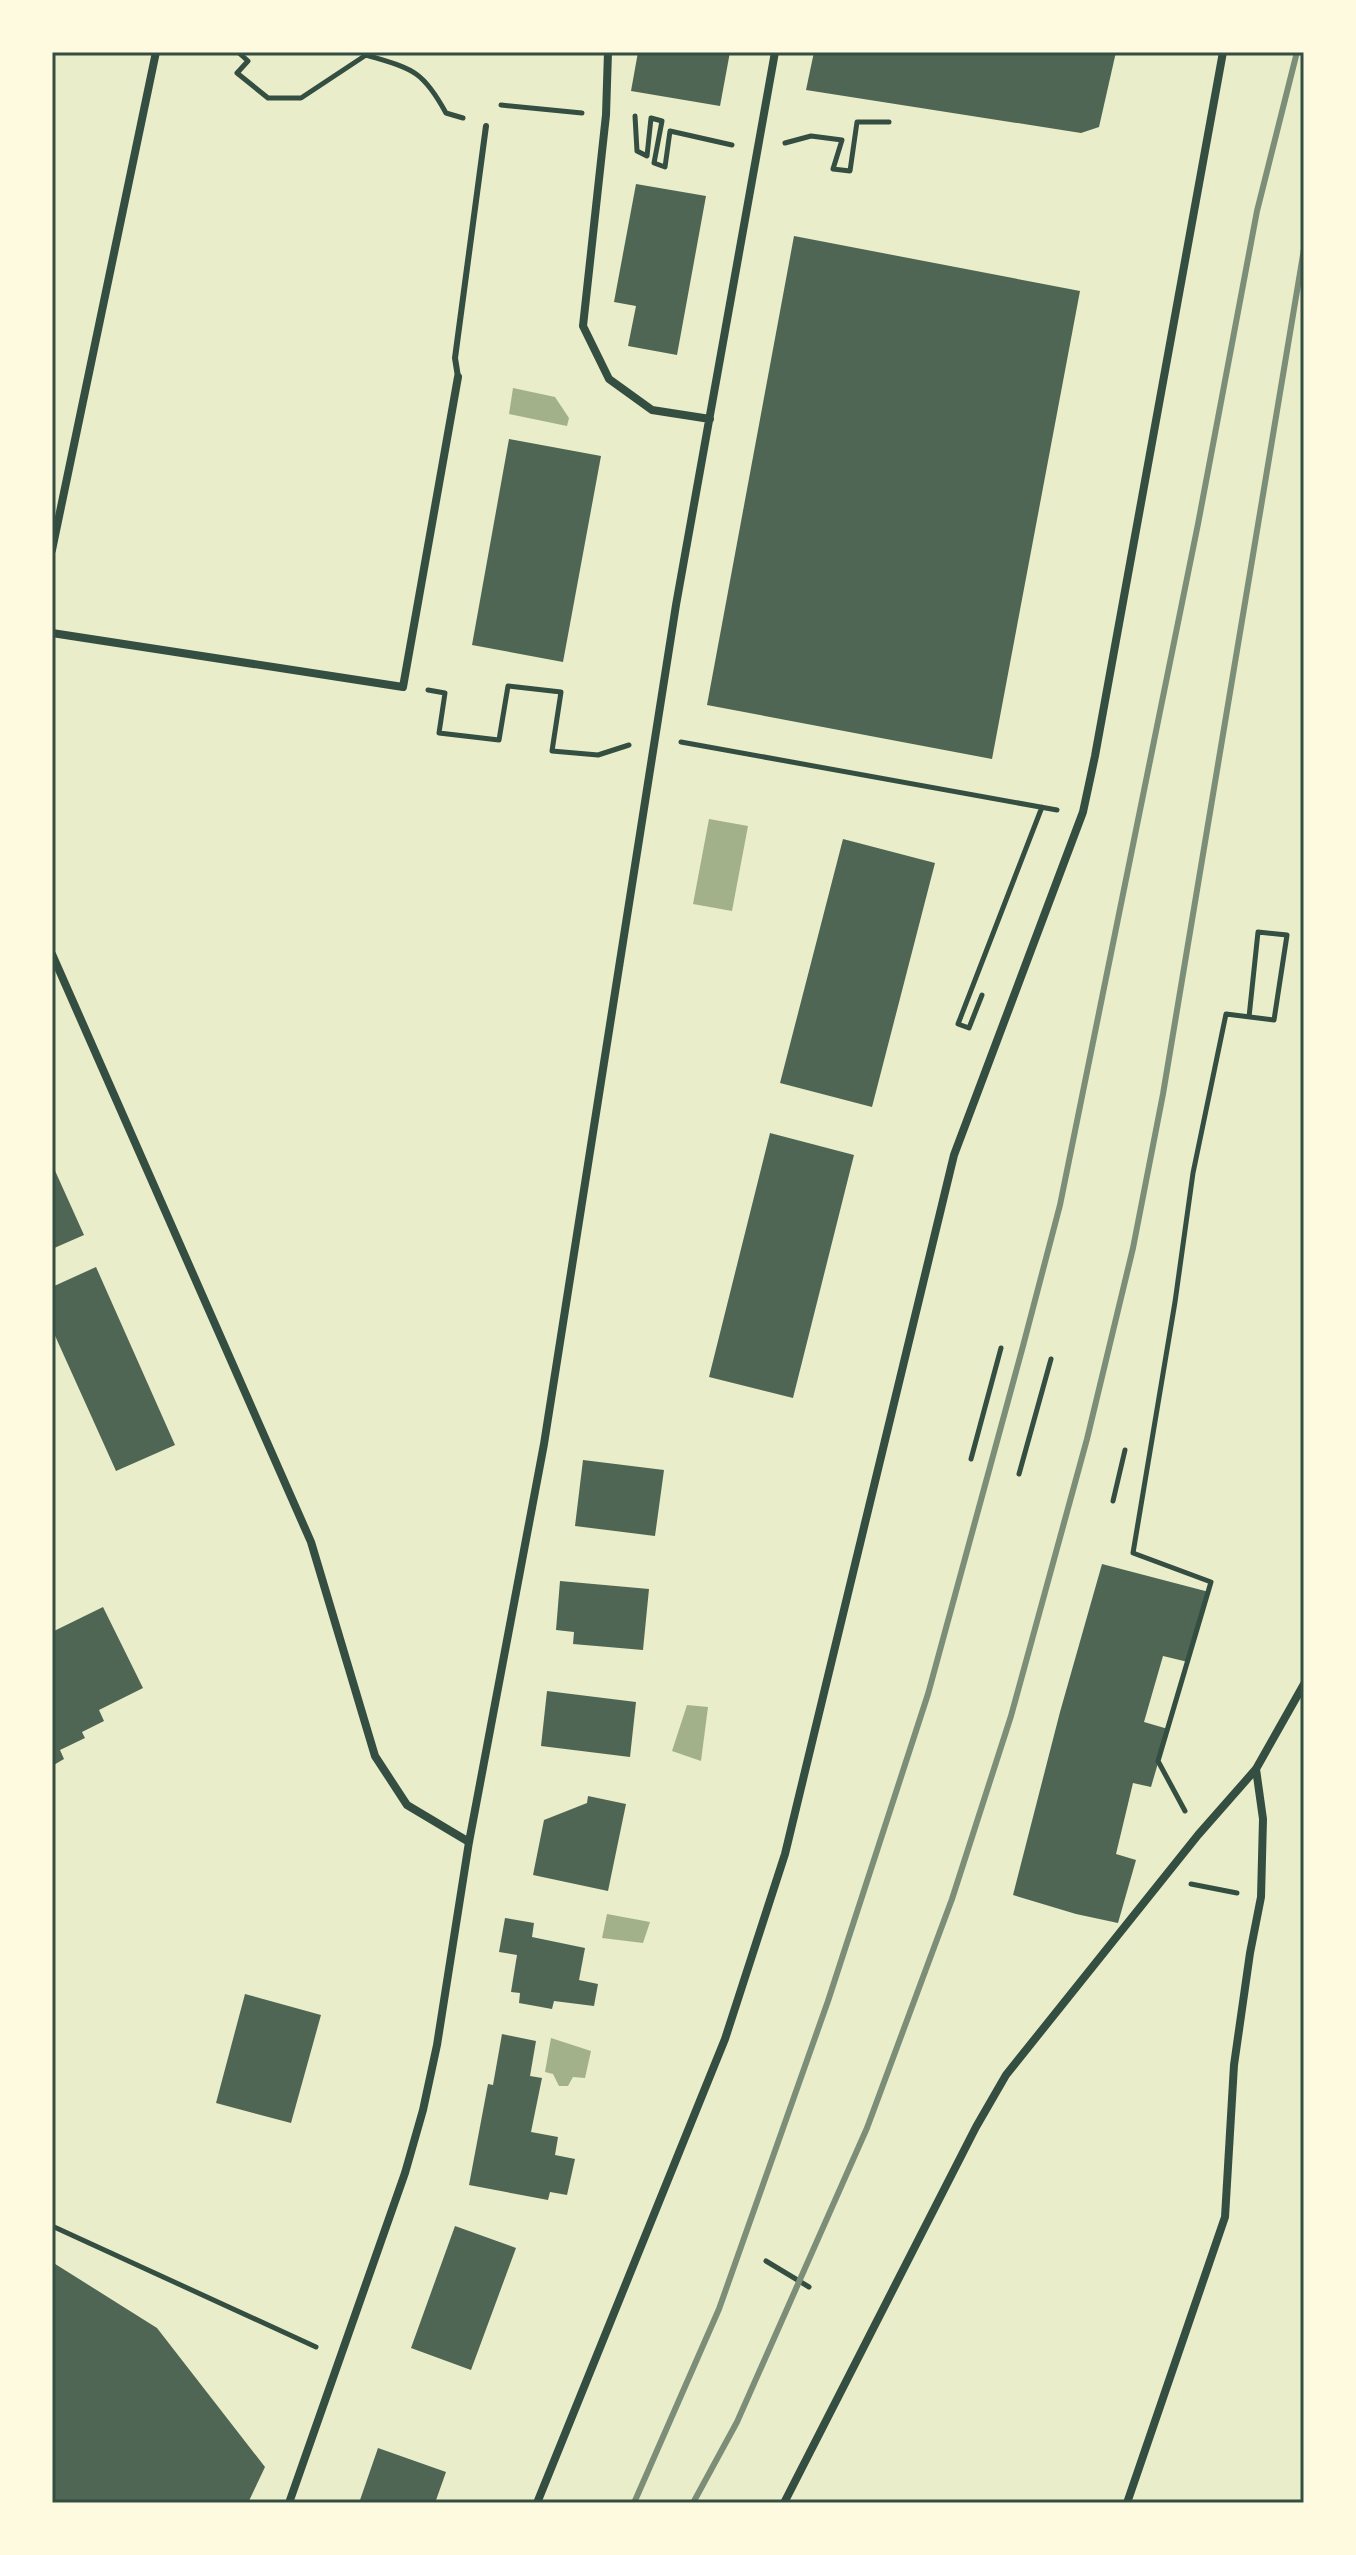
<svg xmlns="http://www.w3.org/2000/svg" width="1356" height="2555" font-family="'Asap Condensed',sans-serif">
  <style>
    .water { fill: #a3b18a }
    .building { fill: #4f6655 }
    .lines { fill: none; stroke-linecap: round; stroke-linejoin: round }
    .path { stroke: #344e41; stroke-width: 5 }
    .service { stroke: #344e41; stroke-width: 6 }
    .minor { stroke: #344e41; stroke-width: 8 }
    .rail { stroke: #7c8e77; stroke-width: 6 }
    .neatline { fill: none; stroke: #344e41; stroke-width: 3 }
  </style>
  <rect width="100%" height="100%" fill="#e9edc9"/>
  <!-- water -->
  <path class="water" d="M513,388L555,397L569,418L567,426L509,414Z
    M709,819L748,826L732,911L693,904Z
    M687,1705L708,1707L701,1761L672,1751Z
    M607,1914L650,1922L643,1943L602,1938Z
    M551,2038L591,2051L585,2078L573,2077L568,2086H559L553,2074L545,2072Z"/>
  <!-- building -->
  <path class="building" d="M638,52H730L720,106L631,91Z
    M814,52H1116L1099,127L1081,133L806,90Z
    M636,184L706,196L677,355L628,346L636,306L614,302Z
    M794,236L1080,291L992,759L707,705Z
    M509,439L601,456L563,662L472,645Z
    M843,839L935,863L872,1107L780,1083Z
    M770,1133L854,1155L793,1398L709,1377Z
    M52,1164L84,1235L52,1249Z
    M96,1267L175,1445L116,1471L52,1329V1287Z
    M583,1460L664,1470L655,1536L575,1526Z
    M1102,1564L1209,1592L1188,1662L1163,1656L1144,1722L1168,1729L1151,1787L1133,1783L1116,1854L1136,1860L1118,1923L1076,1914L1013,1895L1060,1712Z
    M560,1581L649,1589L643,1650L573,1644L574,1632L556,1630Z
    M103,1607L143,1688L99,1710L104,1721L82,1732L85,1738L60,1750L64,1759L52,1766V1632Z
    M547,1691L636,1702L630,1757L541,1746Z
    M588,1796L626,1804L608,1891L533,1875L544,1820L587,1803Z
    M505,1918L534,1923L532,1937L585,1948L579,1980L598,1984L594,2006L554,2001L552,2009L519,2003L520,1993L511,1992L517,1955L499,1952Z
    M245,1994L321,2015L291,2123L216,2103Z
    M502,2034L536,2041L530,2076L542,2078L531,2132L558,2137L555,2155L575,2159L567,2195L550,2192L548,2200L469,2185L488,2084L493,2085Z
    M455,2226L516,2248L471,2370L411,2348Z
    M52,2262L157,2328L265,2467L248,2503H52Z
    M378,2448L446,2472L435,2503H359Z"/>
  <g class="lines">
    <!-- path -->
    <path class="path" d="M238,52L248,61L237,73L268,98H301L366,55C412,69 422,69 446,113L463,118
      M501,105L582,113
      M635,116L637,151L647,156L651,118L662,121L654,163L665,167L670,131L732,145
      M785,143L811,136L842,140L833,169L850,171L857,122H889
      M428,690L445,693L439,733L499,740L508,686L561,692L552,751L598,755L629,745
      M681,742L1057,810
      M982,995L969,1028L958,1024L1042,807
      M971,1459L1001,1348
      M1019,1474L1051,1359
      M1113,1501L1125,1450
      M1185,1811L1158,1761L1211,1582L1133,1553L1175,1302L1193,1173L1226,1014L1274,1020L1287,935L1258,932L1249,1017
      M1191,1884L1237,1893
      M52,2226L316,2347
      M766,2261L809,2287"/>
    <!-- service -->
    <path class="service" d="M458,377L455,358L486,126"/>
    <!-- minor -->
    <path class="minor" d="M608,52L606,115L583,326L609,379L652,410L710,419
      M52,550L156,52
      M52,633L403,687L458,377
      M52,954L311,1542L375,1756L407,1805L469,1842
      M289,2503L405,2173L423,2110L437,2045L469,1842L544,1444L676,605L775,52
      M537,2503L725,2039L785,1854L954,1155L1083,812L1095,756L1223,52
      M784,2503L976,2127L1006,2075L1198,1835L1256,1769L1304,1684
      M1127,2503L1225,2217L1234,2065L1250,1953L1261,1897L1263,1819L1256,1769"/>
    <!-- rail -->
    <path class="rail" d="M634,2503L719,2309L828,2001L928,1694L1023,1346L1060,1205L1198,524L1257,211L1297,52
      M693,2503L737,2422L867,2128L952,1899L1011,1716L1033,1636L1087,1439L1133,1248L1163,1094L1304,249"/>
  </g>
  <!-- border -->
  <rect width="1356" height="2555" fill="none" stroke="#fefae0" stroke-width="108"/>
  <rect x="54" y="54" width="1248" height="2447" class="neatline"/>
</svg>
